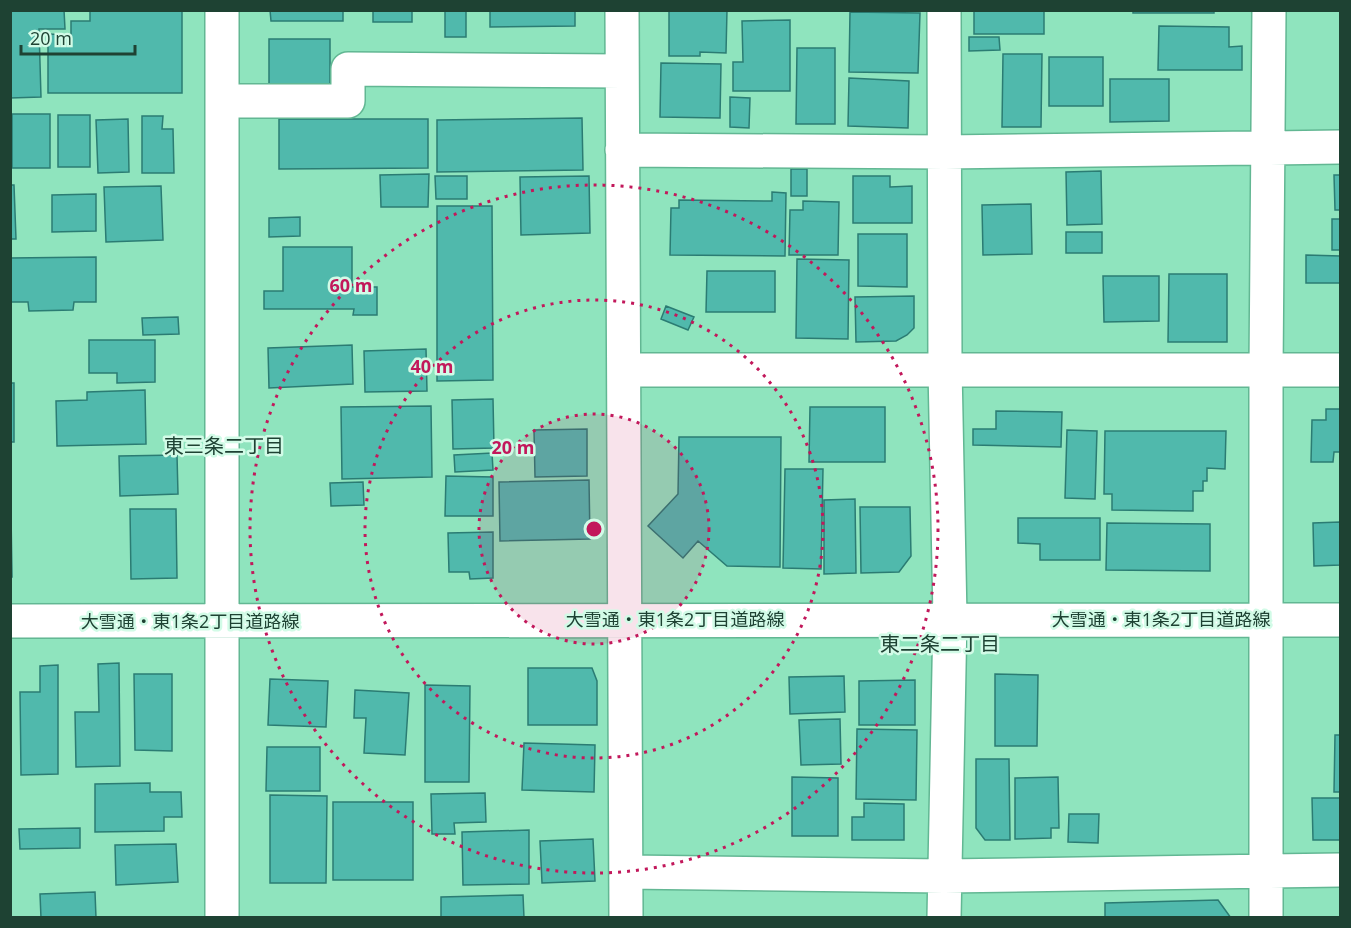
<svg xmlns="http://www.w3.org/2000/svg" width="1351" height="928" font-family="'Open Sans','Noto Sans JP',sans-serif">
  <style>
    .building { fill: #50b9ac; stroke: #2b7c73; stroke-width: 1.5 }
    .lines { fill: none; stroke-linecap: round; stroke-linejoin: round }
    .minor-casing { stroke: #62b793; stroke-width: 36 }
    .minor { stroke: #fff; stroke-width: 33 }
    .ring { fill: none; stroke: #c2185b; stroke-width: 3; stroke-dasharray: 3 6 }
    .labels { text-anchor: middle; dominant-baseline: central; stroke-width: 5; stroke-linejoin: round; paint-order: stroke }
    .street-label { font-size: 18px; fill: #1e4233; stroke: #d2fbe7 }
    .neighbourhood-label { font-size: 20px; fill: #1e4233; stroke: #d2fbe7 }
    .centre { fill: #c2185b; stroke: #d2fbe7; stroke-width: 3 }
    .ring-label { font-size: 18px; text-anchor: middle; font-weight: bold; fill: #c2185b; stroke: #d2fbe7; stroke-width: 5; stroke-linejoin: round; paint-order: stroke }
  </style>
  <rect width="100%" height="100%" fill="#8fe4be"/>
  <!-- building -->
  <path class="building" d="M10,10H64L65,29H39L41,97L10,98Z
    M90,10H182V93H48V34L71,35V21H90Z
    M270,10H343V21H271Z
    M373,10H412V22H373Z
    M445,10H466V37H445Z
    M490,10H575V26L490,27Z
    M669,10H727L726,53L700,52V56H669Z
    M974,10H1044V34H974Z
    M1133,10H1214V13H1133Z
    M850,12L920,13L918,73L849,72Z
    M790,20V91H733V62H743L742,21Z
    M1159,26L1229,27V47L1242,46V70H1158Z
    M969,37H999L1000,50L969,51Z
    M269,39H330V87L269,88Z
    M797,48H835V124H796Z
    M1003,54H1042L1041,127H1002Z
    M1049,57H1103V106H1049Z
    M661,63L721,64L720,118L660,117Z
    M849,78L909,81L908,128L848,126Z
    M1110,79H1169V121L1110,122Z
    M730,97L750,98L749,128L730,127Z
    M12,114H50V168H12Z
    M58,115H90V167H58Z
    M142,116H163L162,129H173L174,173H142Z
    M582,118L583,170L437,172V120Z
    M128,119L129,172L98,173L96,120Z
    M279,119H428V168L279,169Z
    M791,169H807V196H791Z
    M1101,171L1102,224L1067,225L1066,172Z
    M429,174L428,207H381L380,175Z
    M1334,175H1340V210H1335Z
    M435,176H467V199H436Z
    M589,176L590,233L521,235L520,177Z
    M853,176H890V187L912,186V223H853Z
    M10,185H14L16,239H10Z
    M161,186L163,240L106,242L104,187Z
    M772,192L786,193L785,256L670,255L671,208H679V200L772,201Z
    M96,194V231L52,232V195Z
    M803,201L839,202L838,255H789L790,210H803Z
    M1031,204L1032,254L983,255L982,205Z
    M437,206H492L493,380L437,381Z
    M300,217V236L269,237V218Z
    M1332,219H1340V250H1332Z
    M1066,232H1102V253H1066Z
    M858,234H907V287L858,286Z
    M283,247H352V287H377V315H353L354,309H264V291H283Z
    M1306,255L1340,256V283H1306Z
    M96,257V302H74L73,310L29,311L28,302H10V258Z
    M797,259L849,260L848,339L796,338Z
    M707,271H775V312H706Z
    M1169,274H1227V342H1168Z
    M1103,276H1159V321L1104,322Z
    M914,296V328L907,335L896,341L856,342L855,297Z
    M666,306L694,317L688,330L661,319Z
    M178,317L179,334L143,335L142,318Z
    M89,340H155V382L117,383V373H89Z
    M352,345L353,384L269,388L268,348Z
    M426,349L427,391L365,392L364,351Z
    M10,383H14V442H10Z
    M145,390L146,444L57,446L56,401L87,400V392Z
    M493,399L494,448L453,449L452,400Z
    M431,406L432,477L342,479L341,407Z
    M810,407H885V462H809Z
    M1326,409H1340V452H1334L1333,462H1311L1312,420H1326Z
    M996,411L1062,412L1061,447L973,445V429H996Z
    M587,429V476L535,477L534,430Z
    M1067,430L1097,431L1095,499L1065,498Z
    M1105,431H1226L1225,469L1207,468V481H1203V491H1193V511L1112,510V494H1104Z
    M679,437H781L780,567L727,566L698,541L683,558L648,526L678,494Z
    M10,451L12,577H10Z
    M492,453L493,470L455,472L454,455Z
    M177,455L178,494L120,496L119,456Z
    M785,469H823L821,569L783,568Z
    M446,476L493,477V516H445Z
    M589,480L590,539L500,541L499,482Z
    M363,482L364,505L331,506L330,483Z
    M855,499L856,573L824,574V500Z
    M860,507H910L911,556L899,572L861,573Z
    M130,509H176L177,578L131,579Z
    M1018,518H1100V560H1040V544L1018,543Z
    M1340,522V565L1314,566L1313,523Z
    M1107,523L1210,524V571L1106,570Z
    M493,532V578L470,579L469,572H449L448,533Z
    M119,663L120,766L76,767L75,712H99L98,664Z
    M58,665V774L21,775L20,692H40V666Z
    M528,668H592L597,681V725H528Z
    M134,674H172V751L135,750Z
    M995,674L1038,675L1037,746H995Z
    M844,676L845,712L790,714L789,677Z
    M270,679L328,681L326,727L268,725Z
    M915,680V725H859V681Z
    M425,685L470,686L469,782H425Z
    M355,690L409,693L405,755L364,753L366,718H354Z
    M840,719L841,764L801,765L799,720Z
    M857,729L917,730L916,800L856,799Z
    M1335,735H1340V792H1334Z
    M524,743L595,745L594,792L522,790Z
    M267,747H320V791H266Z
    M976,759H1009L1010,840H985L976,828Z
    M792,777L838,778V836H792Z
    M1058,777L1059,828H1051V838L1015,839V778Z
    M150,783V792H181L182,817H164V831L95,832V784Z
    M485,793L486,822L454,823L455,834H432L431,794Z
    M270,795L327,796L326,883H270Z
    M1312,798H1340V840H1313Z
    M333,802H413V880H333Z
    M864,803L904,804V840H852V817H864Z
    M1069,814H1099L1098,843L1068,842Z
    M80,828V848L20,849L19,829Z
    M529,830V884L463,885L462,832Z
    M593,839L595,881L542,883L540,841Z
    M176,844L178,882L116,885L115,845Z
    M95,892L96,918H41L40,894Z
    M523,895L524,918H441V897Z
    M1218,900L1231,918H1105V903Z"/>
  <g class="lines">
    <defs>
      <path id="minor" d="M222,10V918
        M622,10L626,918
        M222,101H348V69L622,71
        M622,150L945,152L1340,147
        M624,370H1340
        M10,621L1340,620
        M627,872L944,876L1340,870
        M944,918L950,618L945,368L944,10
        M1266,918V370L1269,10"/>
    </defs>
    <!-- minor casing -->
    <use href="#minor" class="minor-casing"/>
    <!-- minor -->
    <use href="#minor" class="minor"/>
  </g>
  <!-- distance rings -->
  <circle cx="594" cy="529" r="115" fill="#c2185b" fill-opacity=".12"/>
  <g class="ring">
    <circle cx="594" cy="529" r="115"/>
    <circle cx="594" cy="529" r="229"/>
    <circle cx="594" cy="529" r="344"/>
  </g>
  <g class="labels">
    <!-- street labels -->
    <g class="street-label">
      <text x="675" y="619">大雪通・東1条2丁目道路線</text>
      <text x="1161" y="619">大雪通・東1条2丁目道路線</text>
      <text x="190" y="621">大雪通・東1条2丁目道路線</text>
    </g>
    <!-- neighbourhood labels -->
    <g class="neighbourhood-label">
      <text x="224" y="445">東三条二丁目</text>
      <text x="940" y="643">東二条二丁目</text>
    </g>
  </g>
  <circle cx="594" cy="529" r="9" class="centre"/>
  <g class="ring-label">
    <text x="351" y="292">60 m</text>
    <text x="432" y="373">40 m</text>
    <text x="513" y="454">20 m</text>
  </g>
  <!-- border -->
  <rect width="1351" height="928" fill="none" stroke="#1e4233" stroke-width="24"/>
  <!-- scale -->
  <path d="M21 45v9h114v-9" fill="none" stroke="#1e4233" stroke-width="3"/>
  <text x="30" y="45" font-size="18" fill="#1e4233" stroke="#d2fbe7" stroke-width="4.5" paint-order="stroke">20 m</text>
</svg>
